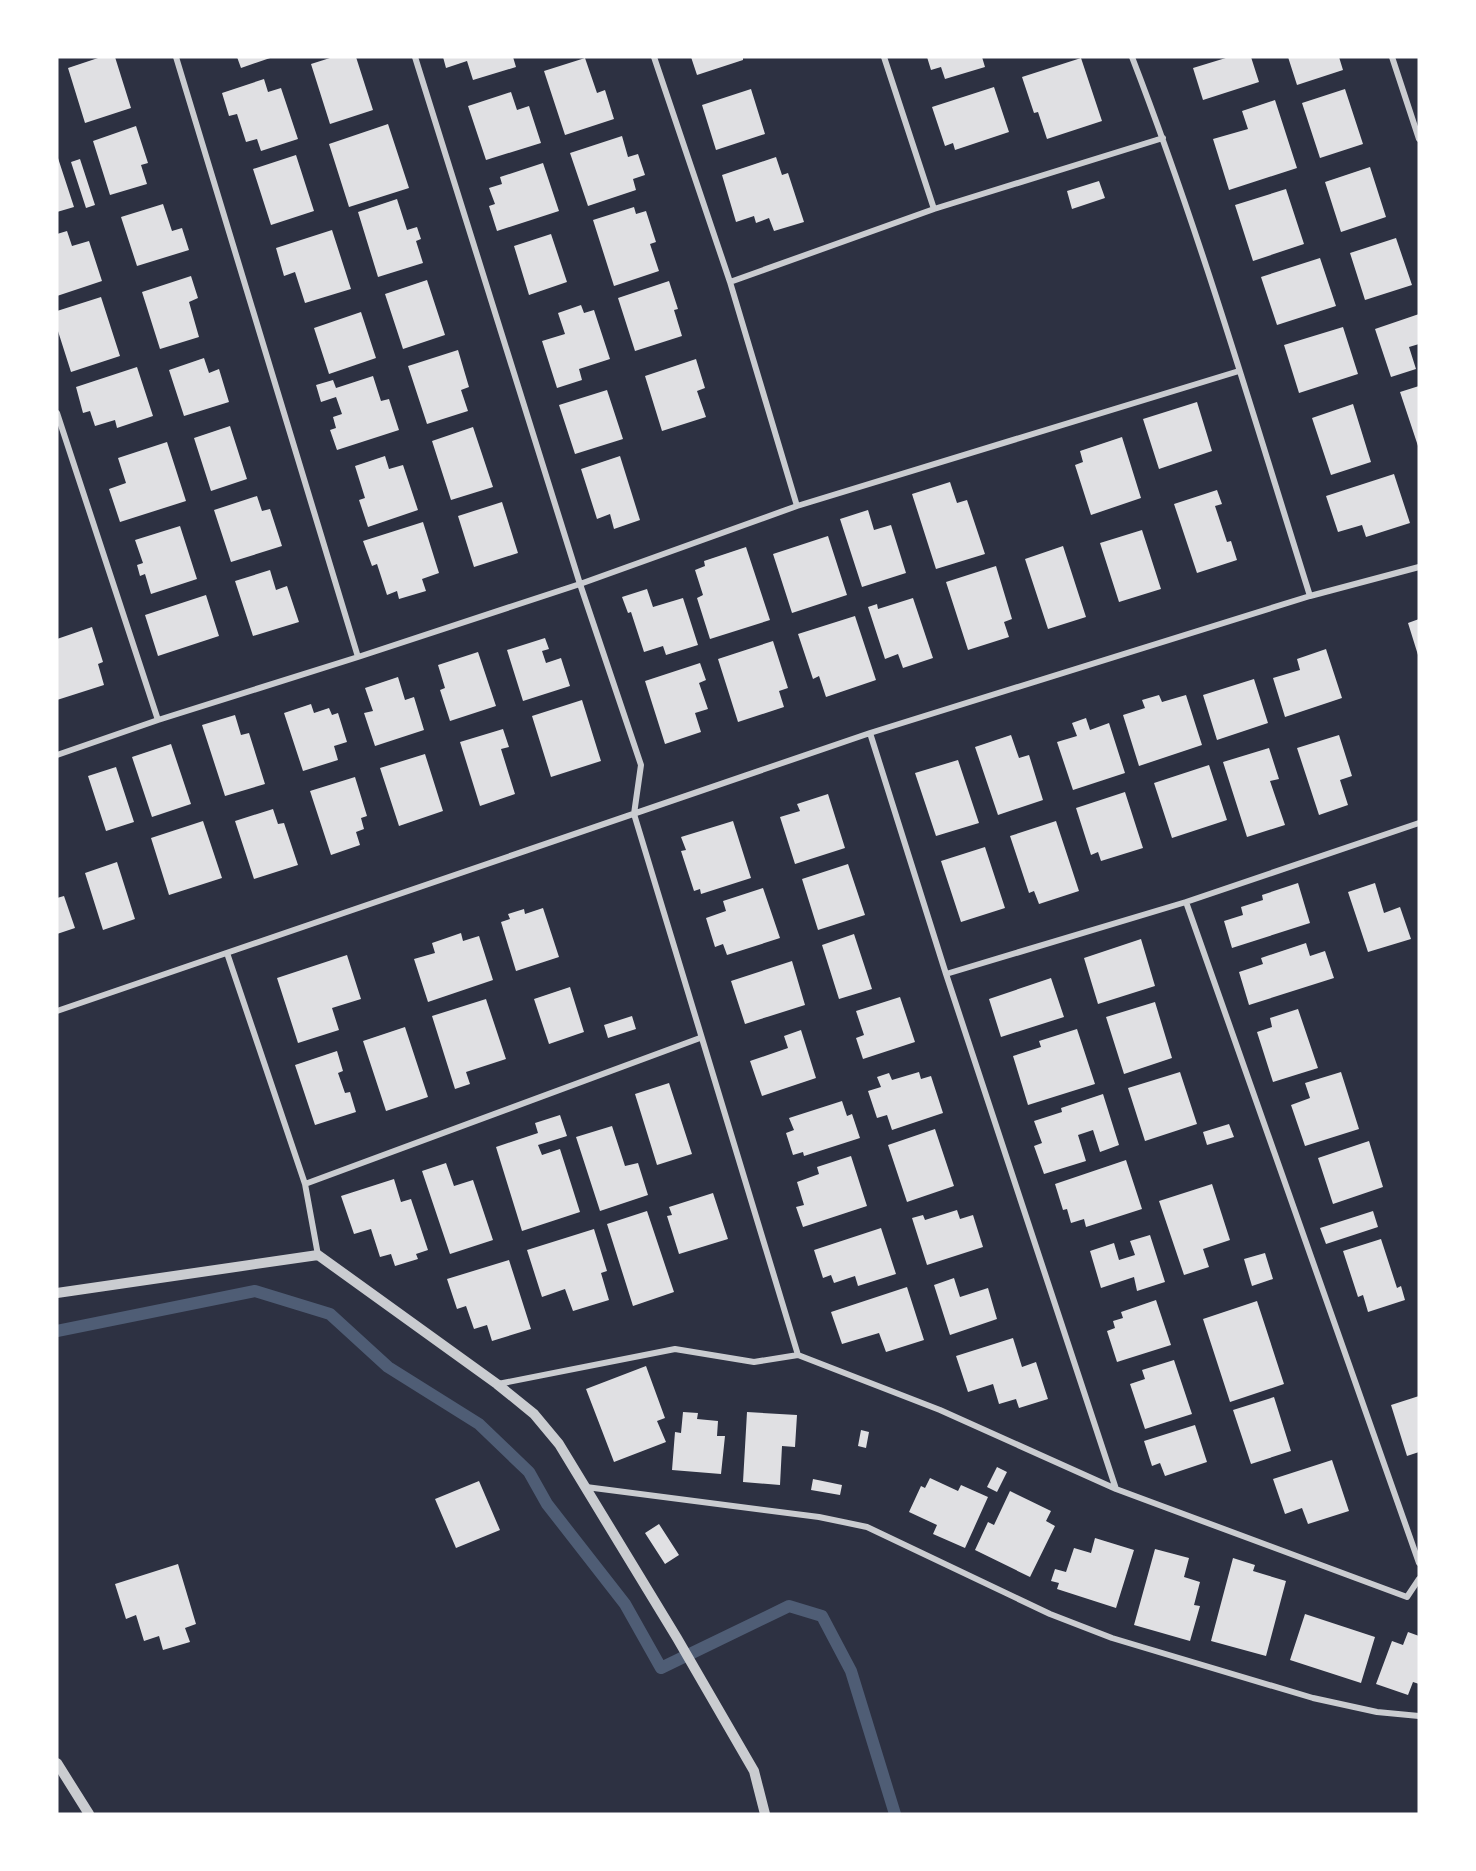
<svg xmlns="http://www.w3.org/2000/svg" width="1476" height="1871" font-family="Arial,sans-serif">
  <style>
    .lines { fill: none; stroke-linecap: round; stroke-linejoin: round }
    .stream { stroke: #4f5d75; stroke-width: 12 }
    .building { fill: #e0e0e3 }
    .minor { stroke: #caccd0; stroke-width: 6 }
    .tertiary { stroke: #caccd0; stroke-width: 10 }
  </style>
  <rect width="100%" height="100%" fill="#2d3142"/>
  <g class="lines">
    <!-- stream -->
    <path class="stream" d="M57,1331L255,1291L330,1314L388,1367L479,1424L529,1472L547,1504L625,1604L661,1668L789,1606L822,1616L851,1671L895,1814"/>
  </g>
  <!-- building -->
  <path class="building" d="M101,57H115L131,108L85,123L68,68Z
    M237,57H273L241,68Z
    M333,57H356L373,110L330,124L311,64Z
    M443,57H513L516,67L473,80L467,61L446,68Z
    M691,57H743V60L697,75Z
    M927,57H982L985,67L945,79L941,67L931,70Z
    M1229,57H1251L1259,82L1203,100L1193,68Z
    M1288,57H1339L1343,70L1297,85Z
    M585,58L597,93L605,90L614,119L565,135L544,71Z
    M1081,58L1102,121L1047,139L1038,112L1034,113L1022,77Z
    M264,79L268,92L281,88L298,139L261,151L257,139L246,142L237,114L229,116L222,93Z
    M994,87L1009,132L955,150L953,143L945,146L932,107Z
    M751,89L765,134L716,150L702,105Z
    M1345,89L1363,144L1320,158L1302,103Z
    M511,92L517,110L529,106L541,143L486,160L468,106Z
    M1275,100L1297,168L1229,190L1213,139L1248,129L1242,111Z
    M388,124L409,188L349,207L329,144Z
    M136,126L148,163L141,165L147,184L110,195L93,141Z
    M622,136L628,157L638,154L645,175L633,179L636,190L588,206L570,153Z
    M57,155L74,207L57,212Z
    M296,155L314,211L271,225L253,169Z
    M776,157L782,175L788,173L804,222L774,231L769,218L756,223L754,216L736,222L722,175Z
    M80,159L95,205L86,208L71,162Z
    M543,163L559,211L497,231L489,206L495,204L489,188L502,184L500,177Z
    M1370,167L1386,217L1341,232L1325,182Z
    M1099,181L1105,198L1072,209L1067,191Z
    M1286,189L1304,244L1253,261L1235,205Z
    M397,199L407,230L417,227L421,239L416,241L423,263L378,277L358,212Z
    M163,204L172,231L182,228L189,250L137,266L121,217Z
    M634,207L636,214L646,211L656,242L650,244L659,271L614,286L593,220Z
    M332,230L351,289L305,303L295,272L284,276L276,248Z
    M67,231L72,246L89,241L102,281L57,296V234Z
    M551,234L567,282L529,295L514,246Z
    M1396,238L1412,285L1365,300L1350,253Z
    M1320,258L1336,306L1277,325L1261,277Z
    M191,276L198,298L189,302L199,337L160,349L142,292Z
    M427,280L445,335L403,349L385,294Z
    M669,281L678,309L674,310L682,336L635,351L618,298Z
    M101,297L120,356L71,372L57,328V311Z
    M581,305L584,313L594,310L610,359L579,369L582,380L557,388L542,341L565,334L558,313Z
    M361,312L376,358L329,374L314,328Z
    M1419,314V344L1409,347L1416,369L1391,377L1375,329Z
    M1343,327L1358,374L1299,393L1284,345Z
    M458,350L469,387L461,390L468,411L427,424L408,366Z
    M204,358L209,373L219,369L229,402L184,416L169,370Z
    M696,359L705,388L697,391L706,417L662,431L645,376Z
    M137,367L153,416L117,428L115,420L95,426L90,411L83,413L76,387Z
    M373,376L381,401L389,399L399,430L337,450L330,430L336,428L333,417L342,414L336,397L321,402L316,385L333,380L336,388Z
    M1419,386V449L1400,392Z
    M607,390L623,439L575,454L559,405Z
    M1197,402L1212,451L1159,469L1143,419Z
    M1353,404L1371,462L1331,475L1312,418Z
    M230,426L247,479L211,491L194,438Z
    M473,427L493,487L451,500L432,441Z
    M1122,437L1141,498L1091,515L1075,465L1083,462L1080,451Z
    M167,442L186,501L120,522L109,489L126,483L118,458Z
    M385,456L389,469L403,465L418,510L368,527L359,500L365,498L355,466Z
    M620,456L640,520L614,529L610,514L597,519L581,469Z
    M1394,474L1410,523L1366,537L1362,525L1338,532L1326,496Z
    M950,482L957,503L967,500L985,554L936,569L912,494Z
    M1217,490L1222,504L1215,506L1227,542L1231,541L1237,560L1197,573L1174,504Z
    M257,496L262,511L270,509L282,546L231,562L214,510Z
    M502,502L518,553L474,567L458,516Z
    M868,510L874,530L891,525L906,573L862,587L840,519Z
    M423,522L439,573L422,579L426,591L399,599L397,591L387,595L377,564L372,566L363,541Z
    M180,526L197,579L151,594L145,574L140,576L137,565L143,563L135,540Z
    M1142,530L1161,589L1119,602L1100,543Z
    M828,536L847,595L792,613L773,554Z
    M1063,546L1086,617L1048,629L1025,559Z
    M746,547L770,620L710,639L697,598L703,595L695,570L705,566L704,561Z
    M996,566L1012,619L1004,622L1009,637L968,650L946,582Z
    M270,570L276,590L287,586L299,622L253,636L235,581Z
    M647,589L653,607L683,598L698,645L666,655L663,646L644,652L631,612L628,613L622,597Z
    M206,595L219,636L158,656L145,615Z
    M913,598L933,658L903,668L898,654L885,659L868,607L877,604L878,609Z
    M855,616L876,680L826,697L819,676L813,679L798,634Z
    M1419,619V655H1418L1408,623Z
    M92,627L103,662L98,664L104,685L57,700V639Z
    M545,638L549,649L542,651L546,663L561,658L570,686L523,701L507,650Z
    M773,641L788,688L779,691L784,707L738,722L718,659Z
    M1326,649L1342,698L1285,717L1273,678L1300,670L1297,659Z
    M478,652L496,706L450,721L440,690L445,688L438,665Z
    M700,663L706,680L699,683L708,709L695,713L701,732L665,744L645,681Z
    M398,677L405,700L414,697L424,730L375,746L364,713L373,711L365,688Z
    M1254,679L1268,723L1217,740L1203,695Z
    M1159,695L1162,702L1186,695L1202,745L1139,766L1123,715L1145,708L1142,700Z
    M582,700L601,761L551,777L532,716Z
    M311,704L314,713L329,708L332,715L338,713L347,742L334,746L338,760L303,771L284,713Z
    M235,715L241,735L249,733L265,784L225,796L202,725Z
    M1086,718L1090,730L1109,723L1125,773L1073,790L1057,742L1077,736L1072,723Z
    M503,729L509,747L501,749L515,794L480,806L460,742Z
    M1011,735L1019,758L1029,755L1043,800L998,815L975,747Z
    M1339,735L1352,776L1340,780L1348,805L1319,815L1297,748Z
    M171,744L191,804L152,817L132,757Z
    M1269,748L1279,779L1270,781L1285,825L1247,837L1223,762Z
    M425,754L443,811L399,826L380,768Z
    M958,760L979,823L936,836L915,773Z
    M1209,765L1227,820L1172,838L1154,783Z
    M116,767L134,822L106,831L88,776Z
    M355,777L367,816L361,818L364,829L356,832L360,845L331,855L310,791Z
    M1125,792L1143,848L1101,861L1098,852L1091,855L1076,808Z
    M828,794L845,848L795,864L780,817L800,811L797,804Z
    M273,809L278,824L284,823L298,865L254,879L235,821Z
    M203,821L222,878L169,895L151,838Z
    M733,821L751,878L701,894L700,889L694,891L681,851L686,850L681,837Z
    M1056,821L1079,891L1039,904L1034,891L1029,893L1010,836Z
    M985,847L1005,908L961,922L941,861Z
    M117,862L135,919L103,930L85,873Z
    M848,864L865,915L818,930L802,879Z
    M1298,883L1310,923L1232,948L1224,921L1243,915L1241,907L1263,900L1262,895Z
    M1375,883L1384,913L1400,907L1411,939L1368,952L1348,892Z
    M763,888L780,938L727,955L723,944L715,947L706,918L726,911L723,901Z
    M64,896L75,928L57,934V898Z
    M543,908L559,957L516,971L501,922L510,919L508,914L524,909L525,914Z
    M461,933L463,941L479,936L493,980L428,1002L414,959L435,953L432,943Z
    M854,934L872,989L839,999L822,945Z
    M1141,939L1155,986L1098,1004L1084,958Z
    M1306,943L1310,956L1325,951L1334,978L1249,1005L1239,972L1263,964L1261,958Z
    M347,955L361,999L332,1008L339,1030L298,1043L277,978Z
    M792,961L805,1005L745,1024L731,981Z
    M1051,978L1064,1017L1001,1037L989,999Z
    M570,987L584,1032L549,1044L534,999Z
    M900,997L915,1042L863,1059L856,1038L864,1035L856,1011Z
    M486,999L506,1059L466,1072L470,1084L455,1089L432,1016Z
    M1155,1002L1172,1058L1124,1074L1106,1017Z
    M1298,1009L1318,1068L1273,1082L1257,1032L1272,1027L1270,1018Z
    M632,1016L636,1029L608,1038L604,1025Z
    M405,1027L428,1097L386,1111L363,1041Z
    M1077,1029L1095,1084L1028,1105L1013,1056L1041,1047L1039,1041Z
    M801,1030L816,1078L762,1096L750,1061L788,1048L784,1036Z
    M337,1051L343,1071L338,1073L345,1093L350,1092L356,1112L315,1125L295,1065Z
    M919,1072L921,1079L931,1076L943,1113L892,1130L887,1115L877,1118L868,1091L881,1087L877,1077L889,1073L892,1080Z
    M1180,1072L1197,1124L1145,1141L1128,1088Z
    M1341,1072L1359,1129L1305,1146L1291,1105L1310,1098L1305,1083Z
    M669,1083L692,1154L657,1165L635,1094Z
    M1103,1094L1119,1145L1100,1152L1093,1130L1078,1135L1086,1161L1044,1174L1034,1146L1042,1143L1034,1121L1062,1112L1061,1108Z
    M842,1101L847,1116L852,1114L860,1138L804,1156L803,1152L793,1155L786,1133L794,1130L789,1118Z
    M560,1115L567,1136L538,1145L542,1155L560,1149L580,1212L522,1231L496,1147L538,1133L535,1123Z
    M1229,1124L1234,1137L1207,1145L1203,1132Z
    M612,1126L625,1166L638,1163L648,1195L600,1211L576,1137Z
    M935,1129L954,1186L907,1202L888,1145Z
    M1369,1141L1383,1187L1333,1204L1318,1158Z
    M851,1156L867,1206L803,1227L796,1207L804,1205L797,1182L819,1174L817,1167Z
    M1126,1160L1142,1209L1086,1227L1084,1219L1071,1223L1067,1209L1063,1210L1055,1184Z
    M446,1163L454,1186L473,1180L493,1240L450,1254L422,1171Z
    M394,1179L401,1202L411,1199L428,1250L416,1254L418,1259L395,1266L391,1254L380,1257L371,1229L354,1234L341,1196Z
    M1212,1184L1230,1240L1203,1249L1209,1267L1184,1275L1159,1201Z
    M713,1193L728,1239L679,1254L667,1216L672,1215L669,1207Z
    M957,1210L960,1219L973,1215L983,1247L927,1265L912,1218L923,1215L925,1220Z
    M647,1211L674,1292L633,1306L607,1224Z
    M1373,1211L1378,1227L1326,1244L1320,1228Z
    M881,1228L896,1274L858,1286L855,1276L834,1283L831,1275L823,1278L814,1250Z
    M594,1229L607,1271L601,1273L609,1300L573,1311L565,1289L542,1297L527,1250Z
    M1150,1235L1165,1282L1137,1291L1134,1277L1101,1288L1090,1251L1114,1243L1119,1260L1135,1255L1130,1241Z
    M1381,1239L1397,1288L1401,1286L1405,1300L1368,1312L1363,1295L1358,1297L1343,1251Z
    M1265,1253L1273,1279L1252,1286L1244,1259Z
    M509,1260L531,1329L492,1341L487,1325L474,1329L466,1306L457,1309L447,1279Z
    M954,1278L960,1297L988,1288L997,1319L950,1335L934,1285Z
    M907,1287L924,1340L886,1352L879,1333L842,1344L831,1312Z
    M1156,1300L1171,1345L1117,1362L1107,1331L1115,1328L1113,1321L1123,1318L1121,1312Z
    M1257,1301L1284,1384L1230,1402L1203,1319Z
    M1013,1338L1022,1367L1036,1362L1048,1399L1019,1408L1016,1399L999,1404L993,1384L968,1392L956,1356Z
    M1174,1360L1192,1414L1145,1429L1130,1384L1145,1379L1142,1370Z
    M646,1366L665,1418L657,1421L666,1442L614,1462L586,1389Z
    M1419,1396V1452L1407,1456L1391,1405Z
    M1274,1397L1291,1451L1251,1464L1233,1410Z
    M683,1412L698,1413L697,1419L718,1421L717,1436H725L721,1474L672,1470L675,1432L681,1433Z
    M747,1412L797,1415L795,1447L782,1446L780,1485L743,1482Z
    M1195,1425L1207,1462L1165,1476L1160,1463L1152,1466L1144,1441Z
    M861,1430L869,1432L866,1448L858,1446Z
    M1332,1460L1349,1511L1308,1524L1302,1508L1285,1514L1273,1479Z
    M997,1467L1007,1472L997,1492L987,1487Z
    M930,1478L958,1491L961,1485L988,1497L965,1548L933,1534L937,1525L909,1512L921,1486L925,1488Z
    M813,1479L842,1485L840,1495L811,1490Z
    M479,1481L500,1530L456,1548L435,1499Z
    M1010,1491L1051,1511L1046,1521L1055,1526L1030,1577L975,1550L988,1522L994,1525Z
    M659,1524L679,1555L665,1564L645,1533Z
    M1095,1538L1134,1550L1116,1608L1057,1589L1059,1583L1051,1581L1055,1569L1066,1572L1074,1548L1091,1553Z
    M1155,1549L1189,1558L1184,1577L1200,1582L1194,1605L1200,1606L1190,1641L1134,1625Z
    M1233,1558L1255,1565L1253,1571L1286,1581L1266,1656L1211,1641Z
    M178,1564L196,1624L185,1628L190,1642L163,1650L159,1636L144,1641L136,1615L126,1619L115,1584Z
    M1305,1614L1375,1637L1361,1683L1290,1660Z
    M1408,1632L1419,1636V1684L1413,1682L1408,1695L1376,1684L1392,1641L1403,1645Z"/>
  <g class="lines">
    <!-- minor -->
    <path class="minor" d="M176,57L358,657
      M415,57L580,584L641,765L634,814L798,1355
      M654,57L730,282L797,506
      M884,57L934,209
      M1132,57C1200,233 1253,415 1310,596
      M1392,57L1419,139
      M730,282L934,209L1163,138
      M57,413L158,720
      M870,733L946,974L1116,1489
      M57,755L158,720L358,657L580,584L797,506L1239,371
      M1186,902L1419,1563
      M227,953L305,1184L318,1255
      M946,974L1186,902L1419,823
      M57,1011L870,733L1310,596L1419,567
      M305,1184L700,1038
      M498,1384L675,1349L754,1362L798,1355L940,1410L1116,1489L1407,1597L1419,1579
      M586,1487L819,1517L867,1527L1050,1614L1112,1638L1313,1698L1377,1712L1419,1716"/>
    <!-- tertiary -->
    <path class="tertiary" d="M57,1293L318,1255L497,1384L534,1414L559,1444L677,1638L754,1771L765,1814
      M57,1763L89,1814"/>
  </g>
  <!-- border -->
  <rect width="1476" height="1871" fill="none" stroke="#ffffff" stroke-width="117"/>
</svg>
